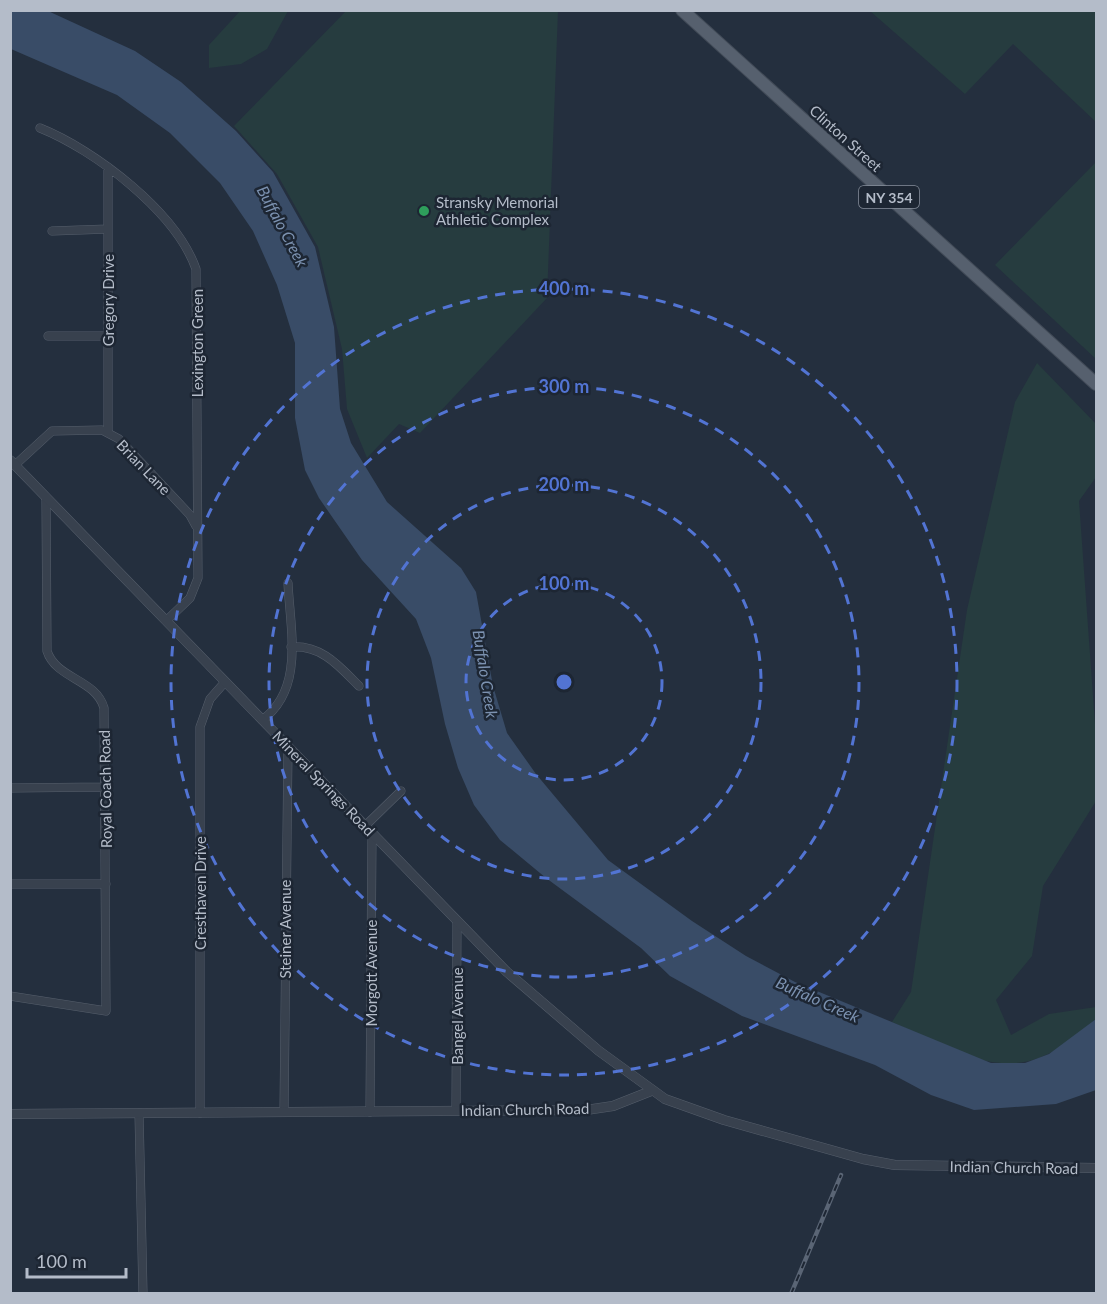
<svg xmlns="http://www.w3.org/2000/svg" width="1107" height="1304" font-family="Lato,sans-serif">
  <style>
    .green { fill: #263c3f }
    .water { fill: #394c67 }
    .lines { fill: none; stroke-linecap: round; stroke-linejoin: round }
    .minor-casing { stroke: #565f6c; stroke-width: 9 }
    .tertiary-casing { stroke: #565f6c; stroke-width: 10 }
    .primary-casing { stroke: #414a57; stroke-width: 14 }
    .minor { stroke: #38414e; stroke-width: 8 }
    .tertiary { stroke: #38414e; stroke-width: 9 }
    .primary { stroke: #56606e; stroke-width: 12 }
    .rail-casing { stroke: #5a6575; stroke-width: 4.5 }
    .rail { stroke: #1d2633; stroke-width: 2; stroke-dasharray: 7; stroke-linecap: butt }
    .ring { fill: none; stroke: #5274d3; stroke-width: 3; stroke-dasharray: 10 8 }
    .leisure-dot { fill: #2e9e5b; stroke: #1d2633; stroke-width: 2 }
    .labels { text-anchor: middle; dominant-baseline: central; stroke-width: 5; stroke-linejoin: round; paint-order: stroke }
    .shield { fill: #1d2633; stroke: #878f9c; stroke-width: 1.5 }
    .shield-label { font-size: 14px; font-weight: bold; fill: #b4bcc9 }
    .street-label { font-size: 15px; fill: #b4bcc9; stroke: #1d2633 }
    .poi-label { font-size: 15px; fill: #b4bcc9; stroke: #1d2633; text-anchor: start }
    .water-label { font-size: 16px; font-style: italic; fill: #7c92b1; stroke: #1d2633 }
    .centre { fill: #5274d3; stroke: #1d2633; stroke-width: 3 }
    .ring-label { font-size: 18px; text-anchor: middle; font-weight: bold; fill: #5274d3; stroke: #1d2633; stroke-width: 5; stroke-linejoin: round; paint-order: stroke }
  </style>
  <rect width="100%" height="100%" fill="#242f3e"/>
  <!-- green -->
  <path class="green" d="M241,10L288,11L267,49L241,64L209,68V45Z
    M346,11H558L547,298L420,433L399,424L367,458L347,409L342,349L318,247L277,174L234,126Z
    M870,11H1096V122L1013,44L965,94Z
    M1096,162V359L995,265Z
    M1037,363L1096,424V477L1079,501L1096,738V801L1043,886L1032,956L996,1000L1011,1035L1049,1014L1096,1007V1019C1081,1031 1065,1046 1048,1054C996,1081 939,1043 892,1022L911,992L967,610L1015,402Z"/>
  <!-- water -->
  <path class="water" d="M11,10L48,11L135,51L181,82L236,131L273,172L315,247L334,327L340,409L351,443L387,502L461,568L476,592L493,686L507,733L536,774L608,860L692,921L746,956L795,982L991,1063H1025L1049,1054L1096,1019V1090L1056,1104L974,1110L931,1095L875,1065L742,1016L670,976L641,948L546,878L500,840L474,805L458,768L445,724L431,658L416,619L362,560L319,498L305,470L295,418V343L277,285L253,231L220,183L170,133L117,95L11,49Z"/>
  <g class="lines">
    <defs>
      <path id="minor" d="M40,128C95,150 176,212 196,269L198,578L190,598L166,621
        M108,167V432
        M52,231L108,229
        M48,336H108
        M15,465L52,431L102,430L119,439L190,515L196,526
        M291,647C322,645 339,666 359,686
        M262,720C305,689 290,629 288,583
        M10,788L105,787
        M365,826L401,791
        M10,884H106
        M10,996L106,1011L104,708C96,679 56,679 47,651L46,497
        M456,1110L457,921
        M284,1112L288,746
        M370,1112L372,833
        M139,1113L143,1294
        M200,1113V727L210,699L225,682"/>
      <path id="tertiary" d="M10,460L507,972L599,1051L665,1099L724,1120L863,1159L895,1165L1096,1168
        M10,1114L586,1110L613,1106L651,1091"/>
      <path id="primary" d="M682,10L1096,384"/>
    </defs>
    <!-- minor casing -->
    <use href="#minor" class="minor-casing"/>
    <!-- tertiary casing -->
    <use href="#tertiary" class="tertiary-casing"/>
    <!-- primary casing -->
    <use href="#primary" class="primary-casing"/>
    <!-- minor -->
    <use href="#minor" class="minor"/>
    <!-- tertiary -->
    <use href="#tertiary" class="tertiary"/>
    <!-- primary -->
    <use href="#primary" class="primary"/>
    <defs>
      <path id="rail" d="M791,1294L841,1175"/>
    </defs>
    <!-- rail casing -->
    <use href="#rail" class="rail-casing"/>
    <!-- rail -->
    <use href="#rail" class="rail"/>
  </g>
  <!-- distance rings -->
  <g class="ring">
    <circle cx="564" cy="682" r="98"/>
    <circle cx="564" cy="682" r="197"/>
    <circle cx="564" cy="682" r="295"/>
    <circle cx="564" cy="682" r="393"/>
  </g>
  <!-- markers -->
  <circle class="leisure-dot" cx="424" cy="211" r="6"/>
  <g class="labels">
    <!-- shield labels -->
    <rect class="shield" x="859" y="186" width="60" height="22" rx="4.5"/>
    <g class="shield-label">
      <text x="889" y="197">NY 354</text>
    </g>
    <!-- street labels -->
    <g class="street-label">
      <text transform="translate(846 138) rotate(42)">Clinton Street</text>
      <text transform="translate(108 300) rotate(-90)">Gregory Drive</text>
      <text transform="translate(197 343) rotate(-90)">Lexington Green</text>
      <text transform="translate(144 467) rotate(46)">Brian Lane</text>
      <text transform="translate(324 783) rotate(46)">Mineral Springs Road</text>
      <text transform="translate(105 789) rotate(-91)">Royal Coach Road</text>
      <text transform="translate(200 893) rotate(-90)">Cresthaven Drive</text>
      <text transform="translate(285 929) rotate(-90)">Steiner Avenue</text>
      <text transform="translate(371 973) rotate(-90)">Morgott Avenue</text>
      <text transform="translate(457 1016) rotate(-90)">Bangel Avenue</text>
      <text transform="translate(525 1109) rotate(-1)">Indian Church Road</text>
      <text transform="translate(1014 1167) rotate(1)">Indian Church Road</text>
    </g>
    <!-- poi labels -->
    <g class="poi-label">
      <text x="436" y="202">Stransky Memorial<tspan x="436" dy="17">Athletic Complex</tspan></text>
    </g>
    <!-- water labels -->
    <g class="water-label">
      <text transform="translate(283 226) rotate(62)">Buffalo Creek</text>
      <text transform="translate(486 674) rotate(81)">Buffalo Creek</text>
      <text transform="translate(818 999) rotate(24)">Buffalo Creek</text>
    </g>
  </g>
  <circle cx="564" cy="682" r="9" class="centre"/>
  <g class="ring-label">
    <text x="564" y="295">400 m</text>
    <text x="564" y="393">300 m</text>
    <text x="564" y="491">200 m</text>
    <text x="564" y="590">100 m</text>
  </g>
  <!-- border -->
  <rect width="1107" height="1304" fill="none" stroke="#b4bcc9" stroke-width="24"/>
  <!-- scale -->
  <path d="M27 1268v9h99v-9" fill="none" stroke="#b4bcc9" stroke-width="3"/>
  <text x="36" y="1268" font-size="18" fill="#b4bcc9" stroke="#1d2633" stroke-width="4.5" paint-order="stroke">100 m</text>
</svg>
